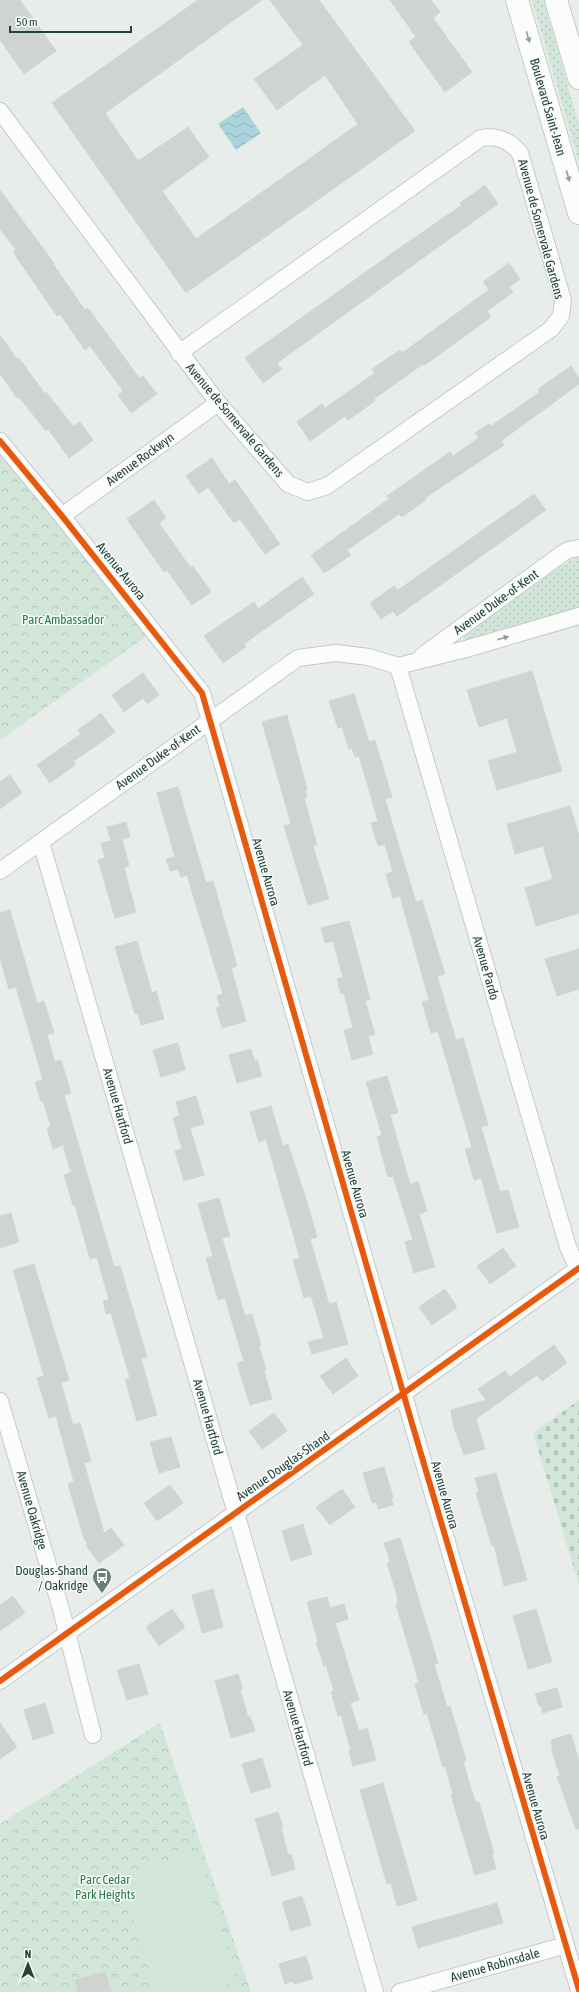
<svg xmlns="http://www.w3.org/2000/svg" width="579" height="1992" font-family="'Asap Condensed',sans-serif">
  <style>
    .grass { fill: url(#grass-dots) }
    .forest { fill: url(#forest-crowns) }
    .cemetery { fill: url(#cemetery-stones) }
    .pitch { fill: #d1e6d8 }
    .water { fill: url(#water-waves) }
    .building { fill: #cfd4d2; stroke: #d1d6d4 }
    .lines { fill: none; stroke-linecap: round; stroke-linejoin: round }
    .street-casing { stroke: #c5cac8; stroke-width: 18 }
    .secondary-casing { stroke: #c3cbc8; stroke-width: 24 }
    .street { stroke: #fcfcfc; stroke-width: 16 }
    .secondary { stroke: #fcfcfc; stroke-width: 22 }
    .cycleway-casing { stroke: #f7fbf9; stroke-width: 8 }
    .cycleway { stroke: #e8590c; stroke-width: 6 }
    .oneway { fill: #909f9b }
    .labels { text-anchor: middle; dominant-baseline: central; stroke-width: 3; stroke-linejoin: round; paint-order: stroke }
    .street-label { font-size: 13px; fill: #24423a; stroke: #f7fbf9 }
    .park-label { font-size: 13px; fill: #2d7a4b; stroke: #f7fbf9 }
    .poi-label { font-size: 13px; fill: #24423a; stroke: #f7fbf9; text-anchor: end }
  </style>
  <defs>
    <pattern id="grass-dots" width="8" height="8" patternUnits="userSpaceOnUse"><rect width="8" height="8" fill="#d1e6d8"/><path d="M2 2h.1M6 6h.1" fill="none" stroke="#b3c6ba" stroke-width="1.8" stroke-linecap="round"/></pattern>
    <pattern id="forest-crowns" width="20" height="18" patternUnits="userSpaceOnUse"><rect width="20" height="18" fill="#d1e6d8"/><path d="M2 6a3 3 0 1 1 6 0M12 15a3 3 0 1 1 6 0" fill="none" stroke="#b3c6ba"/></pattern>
    <pattern id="cemetery-stones" width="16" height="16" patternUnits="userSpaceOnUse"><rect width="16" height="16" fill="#d1e6d8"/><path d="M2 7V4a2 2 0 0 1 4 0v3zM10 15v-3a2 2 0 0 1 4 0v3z" fill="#b3c6ba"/></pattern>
    <pattern id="water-waves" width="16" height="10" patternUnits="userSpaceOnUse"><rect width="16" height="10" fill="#a9d4db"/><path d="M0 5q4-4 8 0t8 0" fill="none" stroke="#91b7bd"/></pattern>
  </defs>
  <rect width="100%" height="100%" fill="#e8edeb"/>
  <!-- grass -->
  <path class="grass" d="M532,0H543L579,125V162Z
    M579,556V609L466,642L463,636L562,565Z"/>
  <!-- forest -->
  <path class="forest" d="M0,443L154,631L0,740Z
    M160,1723L251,1992H0V1824Z"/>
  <!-- cemetery -->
  <path class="cemetery" d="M579,1400V1585L533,1433Z"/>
  <!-- pitch -->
  <path class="pitch" d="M197,1852L237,1981L203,1992H156L120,1876Z"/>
  <!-- water -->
  <path class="water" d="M243,107L261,133L236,150L218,124Z"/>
  <!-- building -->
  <path class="building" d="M0,0H20L56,51L24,74L0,40Z
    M198,0H262L105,113L138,161L188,127L209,157L162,191L196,239L358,124L325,75L277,110L254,79L303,45L270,0H319L415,131L186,293L52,103Z
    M390,0H431L440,12L433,18L472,72L445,92L409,42L416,37Z
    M485,185L498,204L277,363L282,369L263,383L245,358L401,247L462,205L460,203Z
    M0,190L54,263L53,264L85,310L88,308L140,379L143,376L157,394L131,413L118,395L123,391L90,346L85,350L60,314L57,316L13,252L16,250L0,229Z
    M509,263L520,279L509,287L513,292L487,311L491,317L425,365L423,364L374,399L375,401L348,420L345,416L310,441L297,422L322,404L325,408L375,373L372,369L400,350L402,353L489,290L483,282Z
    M0,335L17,359L19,358L45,394L46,392L73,426L80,422L93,440L69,458L48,429L46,431L19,397L17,398L0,374Z
    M571,366L579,378V384L501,441L504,445L425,498L426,500L402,517L399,514L347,550L351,555L324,573L311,555L389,499L387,496L450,452L453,456L479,438L475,433L489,424L491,426L540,392L538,389Z
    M212,458L229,484L235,480L280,544L265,554L240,519L234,523L208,487L199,494L186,476Z
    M534,494L546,510L397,616L393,611L381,619L370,603L394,586L398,590Z
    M154,500L166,518L159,523L190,567L193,566L211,592L192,605L167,570L164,572L127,519Z
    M302,577L314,594L244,644L246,647L223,663L204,636L254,602L258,609Z
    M532,671L562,771L497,790L488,761L517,752L507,718L479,727L467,690Z
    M143,673L159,695L147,704L143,698L124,712L112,695Z
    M354,694L369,742L375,740L392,797L385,799L400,850L416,902L422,900L445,974L437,976L456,1040L463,1038L472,1069L488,1125L481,1127L500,1192L508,1190L519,1227L497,1233L481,1178L474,1180L465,1149L472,1147L438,1031L431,1033L422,1002L429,1000L400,896L393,898L386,874L393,872L385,844L378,846L371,823L378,821L359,756L355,757L352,748L349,749L342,727L338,728L329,701Z
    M101,713L115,732L74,761L76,764L50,783L37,765L81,734L78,730Z
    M287,715L307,789L305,790L307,797L304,798L317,845L313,846L329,899L308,905L284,826L291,824L262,722Z
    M10,775L22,793L0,809V782Z
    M178,787L206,883L213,881L237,966L231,968L246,1021L222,1028L216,1008L220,1007L217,996L223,994L187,875L181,877L178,869L170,871L166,859L175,857L157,793Z
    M570,806L579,836V913L536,926L525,888L553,879L543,846L515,854L507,824Z
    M126,822L130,837L122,839L129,866L124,868L136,912L115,918L98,860L105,858L101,843L111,841L107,827Z
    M10,910L37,1003L44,1001L54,1033L47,1035L55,1062L61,1060L71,1093L64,1095L83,1160L114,1267L120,1266L147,1357L141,1359L157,1415L137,1421L125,1379L130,1378L111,1313L106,1314L103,1301L109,1300L97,1257L90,1259L75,1205H73L64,1175L71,1172L63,1145L53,1149L47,1128L51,1127L43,1101L41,1102L35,1082L43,1080L16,987L9,989L0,958V913Z
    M349,921L370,999L365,1001L375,1034L368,1036L373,1054L352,1060L344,1030L353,1028L344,993L341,994L337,979L343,977L333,941L325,943L321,928Z
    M137,941L152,993L156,991L164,1019L141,1025L138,1014H135L115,947Z
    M579,949V989L557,996L545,959Z
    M178,1043L185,1070L161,1077L153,1050Z
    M251,1049L255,1061L257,1060L262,1076L237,1083L229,1055Z
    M387,1076L398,1113L390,1115L410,1184L418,1182L427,1211L419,1214L435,1267L414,1273L405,1242L413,1240L393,1176L388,1177L377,1137L382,1135L366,1082Z
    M196,1096L204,1124L190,1128L204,1175L184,1181L175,1151L182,1149L173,1118L180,1115L176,1102Z
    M271,1106L283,1146L288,1144L305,1196L317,1237L310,1239L329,1304L336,1302L348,1344L312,1354L308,1342L324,1338L311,1296L304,1298L293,1260L300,1258L266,1139L259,1142L250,1112Z
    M219,1198L230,1236L222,1238L245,1316L252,1314L261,1345L259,1346L266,1370L264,1371L272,1399L250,1405L237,1363L244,1361L233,1325L225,1298L218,1300L206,1258L213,1256L198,1204Z
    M11,1213L19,1242L0,1248V1216Z
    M503,1248L516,1266L490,1284L477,1266Z
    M34,1264L69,1380L61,1383L73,1425L80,1423L91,1461L84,1463L104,1533L111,1528L124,1545L99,1563L86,1545L88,1544L84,1539L68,1484L74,1482L56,1416L49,1418L37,1378L44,1376L13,1270Z
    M445,1289L457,1307L432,1325L419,1307Z
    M554,1345L567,1363L542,1381L537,1375L476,1419L485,1449L464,1455L453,1424L451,1410L486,1400L478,1389L505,1371L510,1377Z
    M346,1358L358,1376L333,1394L320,1376Z
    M274,1413L287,1431L262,1449L249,1431Z
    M171,1437L180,1467L159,1473L150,1442Z
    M384,1467L393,1497H391L393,1505L378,1509L376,1502L372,1503L363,1473Z
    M496,1473L527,1580L504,1586L494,1545L492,1546L476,1493L479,1492L475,1478Z
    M170,1485L183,1503L157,1521L144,1503Z
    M342,1489L355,1507L330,1525L316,1507Z
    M303,1524L312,1554L291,1561L282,1531Z
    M400,1538L438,1663L434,1664L447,1707L450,1706L466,1760L463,1761L471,1789L476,1803L479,1802L494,1854L492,1855L496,1869L475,1875L451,1795L453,1794L445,1766L443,1767L427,1713L424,1714L415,1684L419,1683L396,1604H398L397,1595L387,1563L390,1561L384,1543Z
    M213,1589L223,1627L202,1633L192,1595Z
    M13,1596L25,1613L0,1631V1605Z
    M327,1597L330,1608L344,1604L348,1619L335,1623L359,1700L350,1703L359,1731L367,1728L376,1760L353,1766L349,1751L351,1750L341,1715L338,1716L331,1692L334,1691L326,1665L324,1666L316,1642L318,1641L307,1602Z
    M172,1609L185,1627L159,1646L146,1627Z
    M536,1609L552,1662L528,1669L513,1616Z
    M139,1664L148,1694L127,1700L117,1670Z
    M238,1674L243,1689L240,1690L248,1717L250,1716L255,1731L231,1738L215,1681Z
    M557,1688L562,1707L543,1713L541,1706H539L535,1694Z
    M45,1703L54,1733L33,1740L24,1710Z
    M0,1723L17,1747L0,1759Z
    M571,1734L579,1761V1829H576L557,1777L560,1776L551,1748H553L551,1740Z
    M262,1758L271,1787L251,1793L242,1764Z
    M383,1783L417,1900L397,1906L391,1883L387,1884L360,1790Z
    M278,1812L283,1827L281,1828L288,1855L291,1854L295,1869L272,1876L255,1819Z
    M302,1896L311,1925L291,1931L282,1902Z
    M497,1903L503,1923L418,1948L412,1927Z
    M306,1956L313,1979L294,1984L293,1981L285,1984L279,1964Z
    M105,1972L111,1992H78L75,1980Z"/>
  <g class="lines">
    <defs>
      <path id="street" d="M0,111L218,403L288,484L308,492L327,486L551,329L561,316L563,300L520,153C509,140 497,135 481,138L179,353
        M0,441L62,516L202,693L411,1420L579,1990
        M62,516L218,403
        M422,656L563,553L568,550L579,548
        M398,666L568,1247L578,1269
        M41,842L375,1992
        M0,871L298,658L336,653L369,657L398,666L466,649L579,616
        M0,1401L61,1609L93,1735
        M0,1681L579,1268
        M400,1992L566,1945"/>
      <path id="secondary" d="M517,0L579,213
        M556,0L579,78"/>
    </defs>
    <!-- street casing -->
    <use href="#street" class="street-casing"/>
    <!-- secondary casing -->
    <use href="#secondary" class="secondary-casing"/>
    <!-- street -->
    <use href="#street" class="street"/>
    <!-- secondary -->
    <use href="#secondary" class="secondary"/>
    <defs>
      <path id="cycleway" d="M0,441L62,516L202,693L411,1420L579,1990
        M0,1681L579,1268"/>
    </defs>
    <!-- cycleway casing -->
    <use href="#cycleway" class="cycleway-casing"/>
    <!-- cycleway -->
    <use href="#cycleway" class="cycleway"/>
  </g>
  <!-- one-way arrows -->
  <defs><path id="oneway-solid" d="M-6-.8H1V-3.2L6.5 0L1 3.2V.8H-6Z"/></defs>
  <g class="oneway">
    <use href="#oneway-solid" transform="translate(528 37) rotate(74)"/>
    <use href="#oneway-solid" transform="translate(568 176) rotate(74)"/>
    <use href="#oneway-solid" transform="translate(503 638) rotate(-16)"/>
  </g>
  <!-- icons -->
  <defs>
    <symbol id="bus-pin" viewBox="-11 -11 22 30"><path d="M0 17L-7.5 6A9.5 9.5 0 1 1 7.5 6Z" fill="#697e78" stroke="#f7fbf9"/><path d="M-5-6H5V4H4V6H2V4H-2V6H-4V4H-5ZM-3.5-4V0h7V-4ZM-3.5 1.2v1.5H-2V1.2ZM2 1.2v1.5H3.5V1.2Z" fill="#fff"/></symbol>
  </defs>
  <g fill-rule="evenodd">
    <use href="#bus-pin" x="91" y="1566" width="22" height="30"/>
  </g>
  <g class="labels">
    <!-- street labels -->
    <g class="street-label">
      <text transform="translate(548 107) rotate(74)">Boulevard Saint-Jean</text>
      <text transform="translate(541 229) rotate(75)">Avenue de Somervale Gardens</text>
      <text transform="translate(235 420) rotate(50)">Avenue de Somervale Gardens</text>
      <text transform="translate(140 459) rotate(-36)">Avenue Rockwyn</text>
      <text transform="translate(121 571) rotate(51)">Avenue Aurora</text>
      <text transform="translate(496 602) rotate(-36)">Avenue Duke-of-Kent</text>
      <text transform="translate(158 757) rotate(-36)">Avenue Duke-of-Kent</text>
      <text transform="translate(266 872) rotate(74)">Avenue Aurora</text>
      <text transform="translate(486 968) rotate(74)">Avenue Pardo</text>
      <text transform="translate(118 1106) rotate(74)">Avenue Hartford</text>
      <text transform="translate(355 1184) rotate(74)">Avenue Aurora</text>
      <text transform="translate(208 1417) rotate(74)">Avenue Hartford</text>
      <text transform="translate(283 1466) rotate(-35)">Avenue Douglas-Shand</text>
      <text transform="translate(445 1495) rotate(74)">Avenue Aurora</text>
      <text transform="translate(32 1510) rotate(74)">Avenue Oakridge</text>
      <text transform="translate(298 1728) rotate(74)">Avenue Hartford</text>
      <text transform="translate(536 1806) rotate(74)">Avenue Aurora</text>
      <text transform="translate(495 1965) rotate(-16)">Avenue Robinsdale</text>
    </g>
    <!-- park labels -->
    <g class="park-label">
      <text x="63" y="619">Parc Ambassador</text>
      <text x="105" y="1879">Parc Cedar<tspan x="105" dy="15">Park Heights</tspan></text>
    </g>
    <!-- poi labels -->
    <g class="poi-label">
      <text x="88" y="1570">Douglas-Shand<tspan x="88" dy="15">/ Oakridge</tspan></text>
    </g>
  </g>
  <!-- north arrow -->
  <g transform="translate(28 1964)" stroke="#f7fbf9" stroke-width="3" paint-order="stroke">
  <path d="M0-3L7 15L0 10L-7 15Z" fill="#24423a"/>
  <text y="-6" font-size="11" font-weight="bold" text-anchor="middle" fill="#24423a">N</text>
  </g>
  <!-- scale -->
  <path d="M10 26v6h121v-6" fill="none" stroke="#24423a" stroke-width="2"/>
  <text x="16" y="26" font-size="12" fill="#24423a" stroke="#f7fbf9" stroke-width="3" paint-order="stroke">50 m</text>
</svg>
